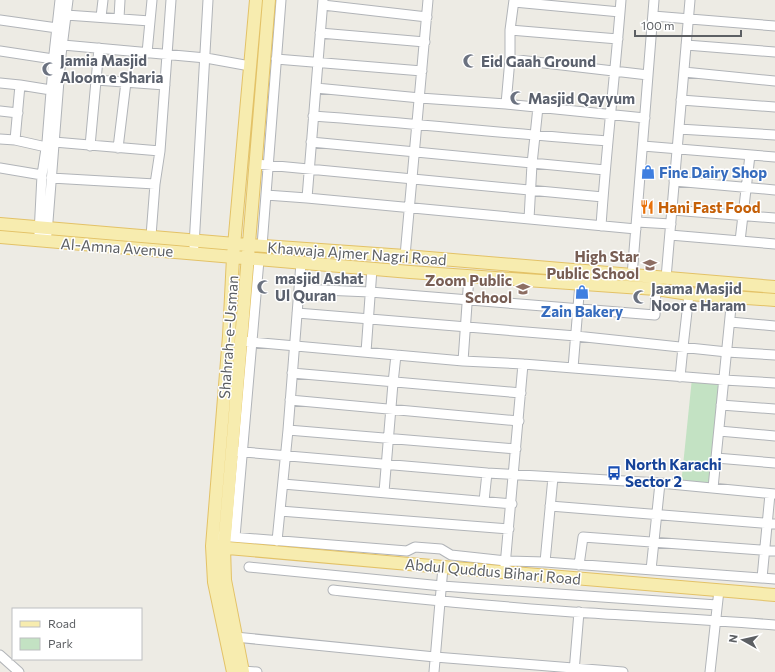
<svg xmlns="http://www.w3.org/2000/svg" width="775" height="672" font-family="Commissioner,sans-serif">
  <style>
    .green { fill: #c3e2c3 }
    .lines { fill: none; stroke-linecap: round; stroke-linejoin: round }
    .minor-casing { stroke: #b1b4b8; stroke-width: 11 }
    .major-casing { stroke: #e3c267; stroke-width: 14 }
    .minor { stroke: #fff; stroke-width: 9 }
    .major { stroke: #f7ecaf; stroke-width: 12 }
    .labels { text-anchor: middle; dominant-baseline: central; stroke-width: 3; stroke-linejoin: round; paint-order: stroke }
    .worship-label { font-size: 15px; font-weight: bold; fill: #5b616d; stroke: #fff; text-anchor: start }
    .shop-label { font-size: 15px; font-weight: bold; fill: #366cbe; stroke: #fff; text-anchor: start }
    .food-label { font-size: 15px; font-weight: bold; fill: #c56008; stroke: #fff; text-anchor: start }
    .street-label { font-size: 15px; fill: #5c5f63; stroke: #fff }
    .education-label { font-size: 15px; font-weight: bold; fill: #785e54; stroke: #fff; text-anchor: end }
    .transit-label { font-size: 15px; font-weight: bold; fill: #164399; stroke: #fff; text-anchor: start }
  </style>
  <rect width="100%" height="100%" fill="#edebe4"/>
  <!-- green -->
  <path class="green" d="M692,378L724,380L713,488L681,485Z"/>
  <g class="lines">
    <defs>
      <path id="minor" d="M323,0L307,198L636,229
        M514,2L620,12
        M323,5L427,17
        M66,15L150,21
        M653,16L775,26
        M101,17L103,0
        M119,18L120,0
        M0,20L57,28
        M510,30L618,39
        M320,33L425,42
        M63,45L206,58L250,66
        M686,45L775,52
        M0,51L53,59
        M147,53L152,0
        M276,59L422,71
        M510,59L648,75
        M684,72L775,81
        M96,80L165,85
        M0,83L20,85L15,140
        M20,85L51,90
        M316,88L420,98L506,104L645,118
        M681,100L775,107
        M506,104L510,59V30L514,0
        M0,111L18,113
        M313,116C412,123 510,134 608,141
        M679,129L775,135
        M0,139L15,140L46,147
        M54,142L160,151L171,0
        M311,142L605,170
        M90,146L99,48
        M643,146L775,157
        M118,148L126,82
        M256,164L603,197
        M0,168L42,175
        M51,178L155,184
        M674,181L775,190
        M266,195L307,198
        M672,210L775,218
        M529,219L532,164L538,107
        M637,222L671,224
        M601,226C606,151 615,76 621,0
        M39,234L42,175L47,142L54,54L60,0
        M47,234L61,55L68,0
        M670,235L775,244
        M151,236L155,184L160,151
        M740,241L750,155
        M194,246L208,0
        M262,246L281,0
        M405,256L428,0
        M632,276L654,0
        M666,278L690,0
        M299,289L370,292L655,315L656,289
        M297,313L576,336L727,352L775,355
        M730,322L775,326
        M241,341L463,361L523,364L724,380L775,383
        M366,352L372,269
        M463,361L469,276
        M573,368L580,283
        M292,373L521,393
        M680,377L683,347L689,294
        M290,400L519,421
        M721,405L775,409
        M288,430L516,449
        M719,431L775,436
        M232,451L487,473L660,483L775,494
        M716,458L775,463
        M283,484L512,504
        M713,488L732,297
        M384,492L393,383L396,355
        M484,501L487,473
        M550,506L775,524
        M280,511L509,529
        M219,536L407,551L415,547L441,549L451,555L506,561L545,562L775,579
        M235,537L259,260
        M277,541L288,430L301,263
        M545,562L553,477
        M579,565L583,537L775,551
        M505,566L523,364
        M249,567L442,586L717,605
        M651,570L660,483
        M762,578L770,494
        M333,590C419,599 504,608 590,613C652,617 713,620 775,625
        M235,637L435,657L623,672
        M0,655L19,672
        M243,671L257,672
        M434,672L443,567
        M574,672L579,612
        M710,672L719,590"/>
      <path id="major" d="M0,224L235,244L405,256L775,287
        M0,237L410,272L656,289L689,294L775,300
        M216,547L443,567L775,595
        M233,672L214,582L212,546L229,336L233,257L256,0
        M243,672L225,580L224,547L269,0"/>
    </defs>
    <!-- minor casing -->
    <use href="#minor" class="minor-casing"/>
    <!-- major casing -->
    <use href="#major" class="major-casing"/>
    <!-- minor -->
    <use href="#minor" class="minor"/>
    <!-- major -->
    <use href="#major" class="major"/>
  </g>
  <!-- icons -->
  <defs>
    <symbol id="mosque-bare" viewBox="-9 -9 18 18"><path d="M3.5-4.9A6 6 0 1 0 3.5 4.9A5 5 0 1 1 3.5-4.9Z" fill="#6b7280" stroke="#fff" stroke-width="2.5" paint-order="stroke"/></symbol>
    <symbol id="shop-bare" viewBox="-9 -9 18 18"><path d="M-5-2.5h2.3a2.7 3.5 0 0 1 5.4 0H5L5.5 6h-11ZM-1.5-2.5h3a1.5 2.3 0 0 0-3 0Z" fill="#3f7fe0" stroke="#fff" stroke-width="2.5" paint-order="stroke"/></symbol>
    <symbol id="restaurant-bare" viewBox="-9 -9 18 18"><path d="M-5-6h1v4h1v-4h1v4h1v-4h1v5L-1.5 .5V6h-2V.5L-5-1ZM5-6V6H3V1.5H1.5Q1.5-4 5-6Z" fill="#e8710a" stroke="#fff" stroke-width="2.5" paint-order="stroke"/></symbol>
    <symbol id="school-bare" viewBox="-9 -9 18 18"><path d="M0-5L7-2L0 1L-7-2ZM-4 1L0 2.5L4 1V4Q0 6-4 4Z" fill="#8d6e63" stroke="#fff" stroke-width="2.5" paint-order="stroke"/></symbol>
    <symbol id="bus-bare" viewBox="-9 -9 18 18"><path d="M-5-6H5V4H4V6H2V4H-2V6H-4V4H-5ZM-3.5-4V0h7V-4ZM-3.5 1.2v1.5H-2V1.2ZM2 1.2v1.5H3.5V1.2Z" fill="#1a4fb4" stroke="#fff" stroke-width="2.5" paint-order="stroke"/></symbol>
  </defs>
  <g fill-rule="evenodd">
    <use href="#mosque-bare" x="460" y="51" width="20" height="20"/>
    <use href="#mosque-bare" x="39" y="59" width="20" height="20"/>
    <use href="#mosque-bare" x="507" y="88" width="20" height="20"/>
    <use href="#shop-bare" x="638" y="162" width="20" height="20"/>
    <use href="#restaurant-bare" x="637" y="197" width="20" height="20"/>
    <use href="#school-bare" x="640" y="255" width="20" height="20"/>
    <use href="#mosque-bare" x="254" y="277" width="20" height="20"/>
    <use href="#school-bare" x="513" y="279" width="20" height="20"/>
    <use href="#shop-bare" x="572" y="282" width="20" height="20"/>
    <use href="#mosque-bare" x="630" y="287" width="20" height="20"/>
    <use href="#bus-bare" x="604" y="463" width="20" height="20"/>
  </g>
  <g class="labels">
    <!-- worship labels -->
    <g class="worship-label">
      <text x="60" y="60">Jamia Masjid<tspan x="60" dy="17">Aloom e Sharia</tspan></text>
      <text x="481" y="61">Eid Gaah Ground</text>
      <text x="528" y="98">Masjid Qayyum</text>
      <text x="275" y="278">masjid Ashat<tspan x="275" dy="17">Ul Quran</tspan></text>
      <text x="651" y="288">Jaama Masjid<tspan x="651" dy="17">Noor e Haram</tspan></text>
    </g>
    <!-- shop labels -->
    <g class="shop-label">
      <text x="659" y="172">Fine Dairy Shop</text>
      <text x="582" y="311" text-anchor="middle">Zain Bakery</text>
    </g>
    <!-- food labels -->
    <g class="food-label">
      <text x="658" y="207">Hani Fast Food</text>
    </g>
    <!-- street labels -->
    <g class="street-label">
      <text transform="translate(117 247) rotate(4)">Al-Amna Avenue</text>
      <text transform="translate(357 253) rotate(4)">Khawaja Ajmer Nagri Road</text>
      <text transform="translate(228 337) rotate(-86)">Shahrah-e-Usman</text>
      <text transform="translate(493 571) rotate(5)">Abdul Quddus Bihari Road</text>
    </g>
    <!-- education labels -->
    <g class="education-label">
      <text x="639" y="256">High Star<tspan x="639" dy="17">Public School</tspan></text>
      <text x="512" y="280">Zoom Public<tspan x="512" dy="17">School</tspan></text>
    </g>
    <!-- transit labels -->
    <g class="transit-label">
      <text x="625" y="464">North Karachi<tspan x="625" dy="17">Sector 2</tspan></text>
    </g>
  </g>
  <!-- legend -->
  <rect x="12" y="608" width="130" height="52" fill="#ffffff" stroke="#bebfc1"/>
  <rect x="20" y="621" width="20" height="6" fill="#f7ecaf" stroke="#bebfc1"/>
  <text x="48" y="628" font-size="12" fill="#5c5f63">Road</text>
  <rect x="20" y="638" width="20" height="12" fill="#c3e2c3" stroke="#bebfc1"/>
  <text x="48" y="648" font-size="12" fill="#5c5f63">Park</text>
  <!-- north arrow -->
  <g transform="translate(743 640) rotate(278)" stroke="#ffffff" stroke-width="3" paint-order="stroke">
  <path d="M0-3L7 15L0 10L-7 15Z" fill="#5c5f63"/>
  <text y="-6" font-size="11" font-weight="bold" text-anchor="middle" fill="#5c5f63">N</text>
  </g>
  <!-- scale -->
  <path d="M635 30v6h106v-6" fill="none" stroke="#5c5f63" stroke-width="2"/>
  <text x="641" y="30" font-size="12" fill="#5c5f63" stroke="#ffffff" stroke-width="3" paint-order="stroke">100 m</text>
</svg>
